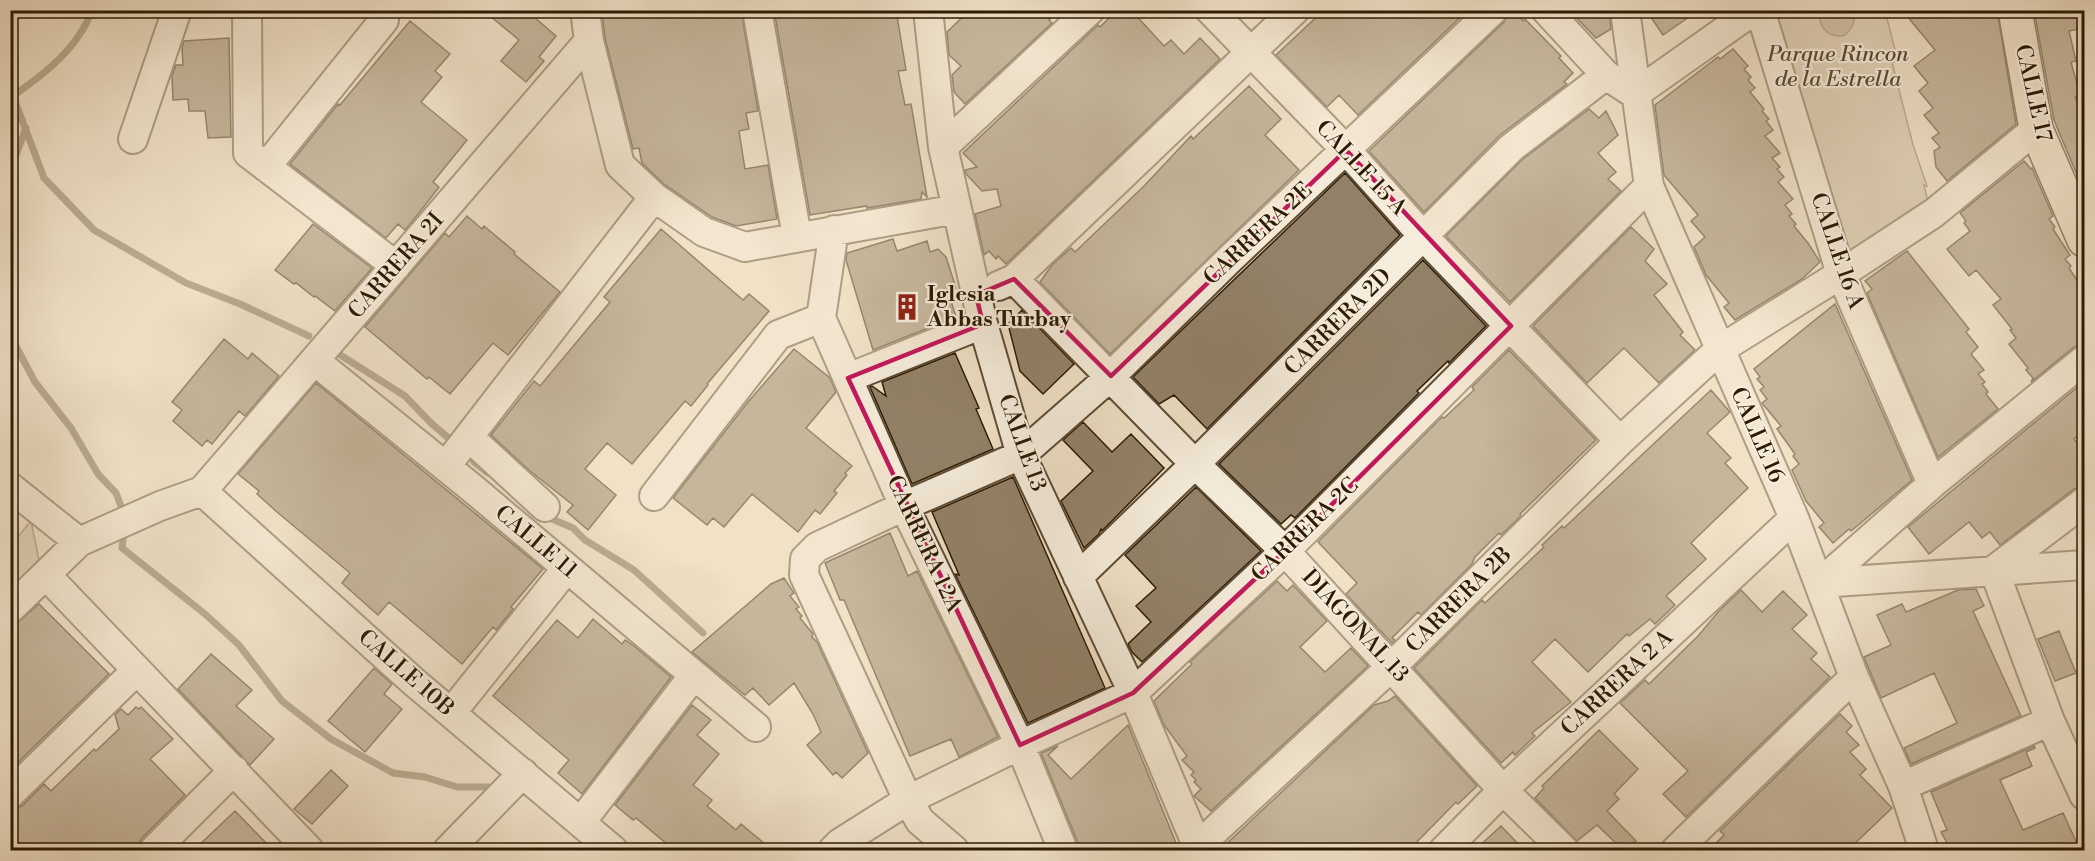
<svg xmlns="http://www.w3.org/2000/svg" width="2095" height="861" font-family="'Libre Bodoni',serif">
  <style>
    .green { fill: #cfbfa6; stroke: #7e6c54; stroke-width: 1.5 }
    .water { fill: #ad9d84; stroke: #796950; stroke-width: 1.5 }
    .lines { fill: none; stroke-linecap: round; stroke-linejoin: round }
    .stream { stroke: #796950; stroke-width: 7 }
    .building { fill: #928169; stroke: #2c1a03; stroke-width: 1.5 }
    .minor-casing { stroke: #5d4c34; stroke-width: 32 }
    .major-casing { stroke: #2c1a03; stroke-width: 36 }
    .minor { stroke: #f5ecdb; stroke-width: 28 }
    .major { stroke: #f0e1c7; stroke-width: 33 }
    .marked { fill: none; stroke: #c2185b; stroke-width: 4.5; stroke-linejoin: round }
    .labels { text-anchor: middle; dominant-baseline: central; stroke-width: 4.5; stroke-linejoin: round; paint-order: stroke }
    .park-label { font-size: 22px; font-style: italic; fill: #5d4c34; stroke: #f5ecdb }
    .street-label { font-size: 22px; fill: #2c1a03; stroke: #f5ecdb }
    .poi-label { font-size: 22px; font-weight: bold; fill: #2c1a03; stroke: #f5ecdb; text-anchor: start }
  </style>
  <rect width="100%" height="100%" fill="#f0e1c7"/>
  <filter id="stains"><feTurbulence type="fractalNoise" baseFrequency=".00333" numOctaves="4"/><feColorMatrix values="0 0 0 0 .2 0 0 0 0 .09 0 0 0 0 .02 0 0 0 .5 -.17"/></filter>
  <radialGradient id="worn" r=".72"><stop offset=".6" stop-color="#630" stop-opacity="0"/><stop offset="1" stop-color="#630" stop-opacity=".3"/></radialGradient>
  <!-- green -->
  <path class="green" d="M1769,10L1885,11L1898,61L1892,62L1913,145L1927,186L1924,185L1930,210L1845,261Z
    M31,521L41,570L11,600V545Z"/>
  <!-- water -->
  <path class="water" d="M1821,11H1854C1856,21 1853,28 1845,35C1830,39 1816,27 1821,11Z"/>
  <g class="lines">
    <!-- stream -->
    <path class="stream" d="M13,96L44,178L94,230L186,283L240,304L309,336
      M10,98C43,75 78,49 92,10
      M10,164L16,155L26,128
      M10,335L35,382L71,428L98,474L116,493L124,514
      M334,351L405,396L432,424L452,441
      M474,462L488,473
      M545,516L573,528L585,540L634,570L703,633
      M124,530L122,548L205,614L239,645L282,701L331,739L393,773L425,777L457,787H489L495,791"/>
  </g>
  <!-- building -->
  <path class="building" d="M483,10H526L556,36L539,57L544,61L526,82L501,61L519,40Z
    M602,10H741L758,111L746,113L749,129L739,131L745,169L768,165L777,219L736,226L712,217L664,184L642,163L639,148L633,149L605,38Z
    M774,10H896L906,70L898,71L905,105L911,104L927,197L922,192L921,199L867,208V206L810,215Z
    M970,10H1059L1049,20L1052,23L965,104L954,92L952,75L961,66L949,55L947,32Z
    M1117,10H1131L1164,46L1171,40L1184,54L1200,38L1220,59L1006,264L998,256L996,259L989,251L984,255L975,214L1001,206L997,189L982,191L966,174L965,170L977,167L963,153L1098,25L1100,27Z
    M1324,10H1468L1358,115L1339,95L1327,107L1276,55Z
    M1509,10H1513L1523,21L1525,19L1561,56L1559,58L1573,73L1564,82L1567,84L1500,135L1424,212L1369,151L1504,22Z
    M1569,10H1609L1611,29L1596,38Z
    M1646,10H1699L1663,35Z
    M1902,10H1997L2016,124L1947,181L1936,167L1934,151L1940,147L1932,138L1939,133L1924,115L1933,108L1919,91L1928,83L1914,66L1935,50Z
    M2034,10H2080L2083,28L2069,31L2076,61L2071,62L2080,95L2075,97L2085,122V194L2054,120Z
    M410,21L450,54L435,71L442,77L421,102L467,140L433,182L439,187L419,213L405,230L398,224L386,238L290,164L338,104L340,105Z
    M229,38L231,137L208,138L205,111H189L188,99L173,100L172,76L176,65H183L182,47L184,41Z
    M1733,49L1748,66L1744,69L1751,77L1748,80L1755,88L1750,92L1764,109L1762,111L1769,119L1766,121L1773,130L1765,136L1780,153L1772,158L1780,167L1777,169L1784,177L1778,182L1793,199L1785,205L1792,214L1789,216L1796,224L1794,226L1808,243L1820,262L1802,279L1735,320L1724,307L1729,303L1706,275L1694,247L1705,237L1691,221L1698,215L1664,175L1655,105L1718,57L1720,59Z
    M1249,86L1281,119L1265,135L1299,170L1110,354L1040,282L1052,265L1071,248L1075,252L1144,186L1191,136L1193,139Z
    M1589,109L1599,118L1606,111L1618,135L1598,153L1616,172L1608,179L1621,191L1510,302L1446,236L1523,159Z
    M2024,161L2031,169L2032,168L2053,216L2049,219L2055,227L2053,229L2070,255L2065,259L2071,266L2069,268L2085,292V344L2074,347L2031,382L2033,378L2026,370L2028,368L2009,344L2016,338L2010,330L2012,329L1993,305L2001,299L1976,270L1969,276L1947,249L1970,231L1964,223L1966,221L1960,213Z
    M1345,173L1400,235L1207,429L1174,395L1159,404L1133,377Z
    M467,216L482,229L484,226L515,252L514,254L560,292L508,355L493,343L450,394L429,377L427,379L365,327L445,233L449,237Z
    M313,224L372,268L335,311L315,296L314,297L296,283L294,284L275,270Z
    M1631,227L1654,249L1645,261L1667,284L1654,295L1683,332L1680,335L1695,350L1659,383L1624,348L1587,383L1533,326Z
    M661,229L743,300L749,294L769,311L707,384L708,385L691,406L685,401L632,464L607,443L585,469L616,495L588,530L567,512L573,505L530,471L491,435L534,381L540,386L610,302L604,297Z
    M893,239L897,251L927,241L930,252L938,249L946,257L956,288L948,291L956,317L873,350L846,260L847,253Z
    M1907,251L1969,329L1966,332L1978,347L1971,354L1984,370L1978,374L1985,382L1982,384L1988,392L1986,394L1998,409L1938,457L1867,293L1872,289L1865,281Z
    M1423,260L1486,326L1449,363L1448,361L1417,391L1419,393L1295,518L1291,515L1281,524L1219,464Z
    M1835,304L1912,480L1851,531L1849,529L1833,543L1819,527L1824,523L1806,501L1792,470L1799,464L1793,456L1795,454L1777,429L1781,426L1762,403L1767,399L1760,390L1764,387L1757,379L1760,377L1754,369Z
    M1022,310L1074,364L1043,394L1020,371L1008,324Z
    M224,339L248,359L252,353L279,376L245,416L239,411L212,444L207,440L202,446L173,421L182,410L172,402Z
    M794,349L830,378L836,392L806,428L852,466L845,473L847,475L834,491L837,493L820,514L815,510L798,532L752,494L724,527L713,518L707,525L673,498L748,402Z
    M1509,350L1596,440L1520,514L1521,516L1501,535L1499,533L1475,557L1472,564L1421,615L1418,612L1392,638L1395,640L1392,643L1346,594L1357,583L1318,542L1442,417L1444,418L1474,390L1472,387Z
    M955,353L979,408L976,409L993,449L912,484L870,387L872,386L886,396L882,382Z
    M2085,381V431L2074,439L2085,453V486L2074,489L2000,545L1990,532L1982,538L1969,522L1929,554L1908,527Z
    M316,383L543,569L511,607L513,609L496,630L493,627L462,664L389,602L378,615L370,608L342,583L350,573L277,512L257,494L259,491L238,474Z
    M1711,390L1730,412L1707,433L1731,458L1725,463L1748,488L1691,543L1706,559L1666,596L1675,605L1655,624L1650,619L1629,636L1627,634L1588,672L1555,639L1532,662L1571,702L1532,733L1535,736L1515,755L1513,752L1501,763L1414,668L1482,600L1485,603L1544,547L1542,545L1562,526L1564,528Z
    M1083,422L1112,452L1131,434L1164,468L1102,531L1101,529L1099,534L1084,548L1061,501L1093,471L1063,440Z
    M1013,477L1105,688L1028,723L955,574L959,575L932,512Z
    M1196,487L1261,551L1142,662L1132,652L1128,644L1151,622L1136,606L1156,588L1125,555Z
    M890,533L908,576L917,571L998,737L959,757L951,739L910,756L844,600H840L825,563Z
    M784,578L794,593L790,596L799,607L796,609L802,616L800,618L813,634L812,637L817,642L868,753L842,778L836,772L833,775L807,745L821,732L813,714L794,683L769,705L753,688L745,695L692,652L771,584Z
    M1277,581L1287,591L1293,585L1327,621L1300,647L1325,672L1351,648L1368,666L1211,811L1194,796L1201,789L1194,782L1196,780L1191,775L1194,772L1182,760L1187,756L1164,725L1154,701L1192,664L1190,662Z
    M1976,589L1984,606L1973,611L2021,716L1911,764L1904,748L1957,723L1934,673L1881,698L1864,657L1891,645L1877,615L1902,604L1906,612L1958,590Z
    M1741,590L1762,612L1783,591L1807,615L1792,629L1817,653L1811,659L1830,677L1686,817L1663,794L1688,771L1620,703L1645,680L1649,684L1698,636L1719,611Z
    M39,604L109,674L10,770V629Z
    M593,619L622,644L625,640L634,646L671,677L582,794L558,773L569,760L493,696L557,620L578,638Z
    M2059,631L2076,673L2055,681L2038,639Z
    M211,654L252,690L236,706L274,739L250,765L178,689Z
    M374,668L392,684L384,694L402,709L365,752L328,721Z
    M1395,696L1477,786L1458,804L1456,802L1409,850H1220L1374,705L1388,701Z
    M692,705L711,720L697,735L719,754L693,785L712,800L707,806L736,830L741,824L772,850H674L636,818L633,820L615,805Z
    M136,707L139,709L141,707L173,739L150,759L185,795L142,838L138,845V850H10V810L22,806L44,784L51,791L94,749L96,751L119,729L115,715L121,709L128,715Z
    M1840,714L1852,726L1846,732L1859,745L1850,752L1866,769L1860,775L1892,808L1848,850H1709L1724,835L1720,831Z
    M1128,725L1176,843L1159,850H1081L1041,753L1058,746L1048,755L1071,779Z
    M1599,730L1638,769L1614,794L1619,799L1607,811L1636,841L1626,850H1623L1597,825L1577,841L1535,798L1544,788L1542,786Z
    M2034,746L2035,748L2026,752L2032,766L2000,780L2023,830L2063,813L2080,850H1951L1941,832L1947,830L1931,792Z
    M331,770L348,786L312,824L294,809Z
    M235,811L273,850H194Z
    M1501,826L1524,850H1475Z"/>
  <g class="lines">
    <defs>
      <path id="minor" d="M247,10L248,153L396,266
        M585,10L589,41L620,165L654,197L704,232L745,247L957,209
        M757,10L797,237
        M928,10L943,147L983,324L1021,455L1133,693L1199,850
        M1210,10L1346,150L1423,236L1620,441
        M1546,10L1606,75L1635,94L1754,10
        M1625,10L1649,186L1794,518L1854,677L1903,786L1924,850
        M1760,10L1841,274L1932,484
        M133,139L177,10
        M943,147L1090,10
        M266,167L384,20
        M834,230L821,318L904,506L1020,745L1063,850
        M1014,279L1195,464L1285,551L1503,790L1564,850
        M998,286L1014,279L1295,10
        M315,361L472,488L756,727
        M848,378L983,324
        M469,437L545,507
        M446,466L654,197
        M10,487L79,542
        M202,491L589,41
        M202,491L414,682L613,850
        M654,496L778,335L821,318
        M2084,502L1994,570L2050,721L2084,795
        M46,575L309,850
        M1078,577L1195,464L1512,147L1606,75
        M1820,583L1932,484L2084,360
        M1820,583L2084,565
        M10,609L79,542L160,506L202,491
        M451,713L567,568
        M1903,786L2050,721
        M10,794L137,670
        M581,822L694,675
        M1197,847L1392,666L1620,441L1719,350L1841,274L1934,213L2036,129
        M154,850L234,770
        M448,850L523,773
        M833,850L840,843L908,800L1020,745L1133,693L1285,551L1649,186
        M954,850L920,821L908,800L804,575L805,559L817,547L904,506L1021,455L1111,376L1230,259L1493,10
        M1444,850L1503,790L1794,518
        M1676,850L1854,677"/>
      <path id="major" d="M2015,10L2036,129L2084,240"/>
    </defs>
    <!-- minor casing -->
    <use href="#minor" class="minor-casing"/>
    <!-- major casing -->
    <use href="#major" class="major-casing"/>
    <!-- minor -->
    <use href="#minor" class="minor"/>
    <!-- major -->
    <use href="#major" class="major"/>
  </g>
  <!-- marked area -->
  <path d="M0 0H2095V861H0ZM1346,150L1511,326L1285,551L1133,693L1020,745L848,378L983,324L976,295L1014,279L1111,376Z" fill="#f0e1c7" fill-opacity=".55" fill-rule="evenodd"/>
  <path class="marked" d="M1346,150L1511,326L1285,551L1133,693L1020,745L848,378L983,324L976,295L1014,279L1111,376Z"/>
  <!-- icons -->
  <defs>
    <symbol id="building-bare" viewBox="-9 -9 18 18"><path d="M-4-6H4V6H1V3H-1V6H-4ZM-2.5-4.3h1.7v1.8h-1.7ZM.8-4.3h1.7v1.8H.8ZM-2.5-1h1.7V.8h-1.7ZM.8-1h1.7V.8H.8Z" fill="#8f2418" stroke="#f5ecdb" stroke-width="2.5" paint-order="stroke"/></symbol>
  </defs>
  <g fill-rule="evenodd">
    <use href="#building-bare" x="888" y="288" width="38" height="38"/>
  </g>
  <g class="labels">
    <!-- park labels -->
    <g class="park-label">
      <text x="1838" y="54">Parque Rincon<tspan x="1838" dy="25">de la Estrella</tspan></text>
    </g>
    <!-- street labels -->
    <g class="street-label">
      <text transform="translate(2033 93) rotate(77)">CALLE 17</text>
      <text transform="translate(1361 168) rotate(47)">CALLE 15 A</text>
      <text transform="translate(1258 234) rotate(-43)">CARRERA 2E</text>
      <text transform="translate(1837 251) rotate(71)">CALLE 16 A</text>
      <text transform="translate(396 266) rotate(-49)">CARRERA 2I</text>
      <text transform="translate(1338 322) rotate(-45)">CARRERA 2D</text>
      <text transform="translate(1757 435) rotate(66)">CALLE 16</text>
      <text transform="translate(1022 443) rotate(70)">CALLE 13</text>
      <text transform="translate(1305 530) rotate(-44)">CARRERA 2C</text>
      <text transform="translate(536 542) rotate(40)">CALLE 11</text>
      <text transform="translate(924 544) rotate(65)">CARRERA 12A</text>
      <text transform="translate(1459 600) rotate(-45)">CARRERA 2B</text>
      <text transform="translate(1355 626) rotate(47)">DIAGONAL 13</text>
      <text transform="translate(406 673) rotate(41)">CALLE 10B</text>
      <text transform="translate(1617 683) rotate(-43)">CARRERA 2 A</text>
    </g>
    <!-- poi labels -->
    <g class="poi-label">
      <text x="927" y="294">Iglesia<tspan x="927" dy="25">Abbas Turbay</tspan></text>
    </g>
  </g>
  <!-- margin -->
  <rect width="2095" height="861" fill="none" stroke="#f0e1c7" stroke-width="36"/>
  <rect x="12" y="12" width="2071" height="837" fill="none" stroke="#2c1a03" stroke-width="3"/>
  <rect x="18" y="18" width="2059" height="825" fill="none" stroke="#2c1a03" stroke-width="1.5"/>
  <rect width="100%" height="100%" filter="url(#stains)"/>
  <rect width="100%" height="100%" fill="url(#worn)"/>
</svg>
